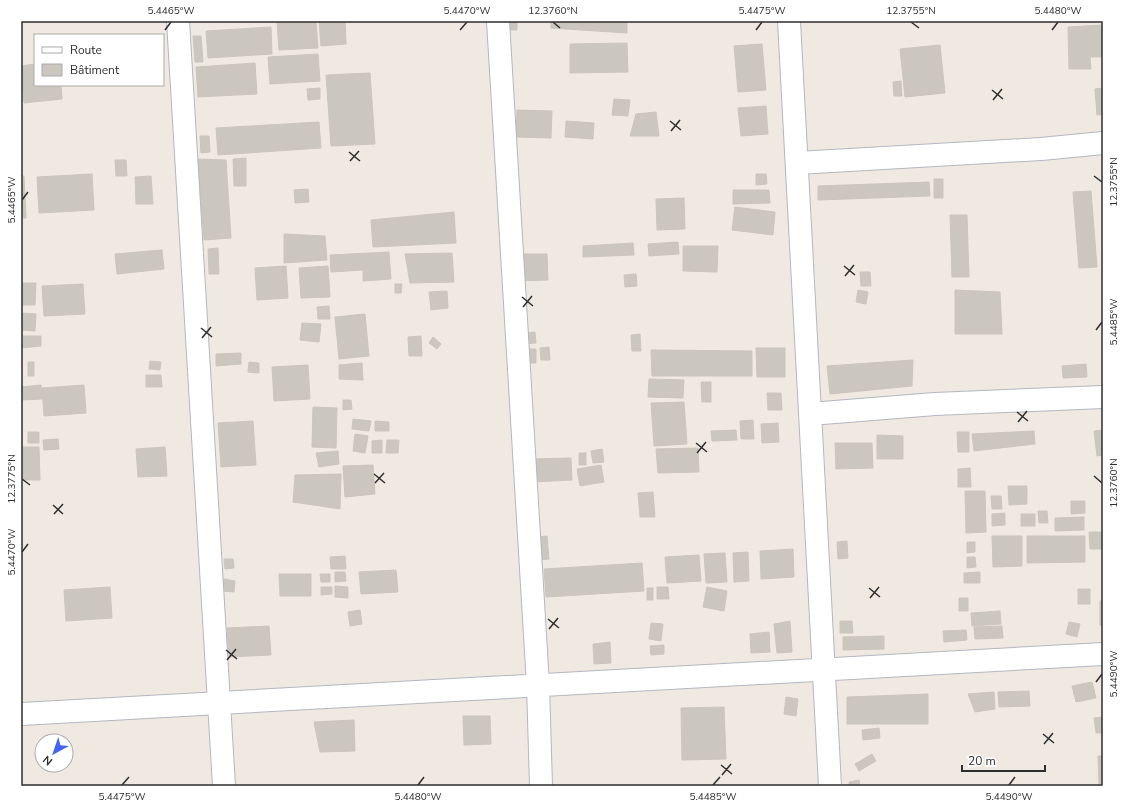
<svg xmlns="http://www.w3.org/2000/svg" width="1124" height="807" font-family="'Nunito Sans',sans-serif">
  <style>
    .building { fill: #cbc7bf; stroke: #cbc5ba }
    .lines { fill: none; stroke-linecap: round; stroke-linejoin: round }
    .minor-casing { stroke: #b4b7c1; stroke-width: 24 }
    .minor { stroke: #fff; stroke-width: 22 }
    .ticks { fill: none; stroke: #2e2e2e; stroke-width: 1.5 }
    .neatline { fill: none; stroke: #2e2e2e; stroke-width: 1.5 }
    .ticks-label { font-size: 10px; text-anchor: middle; fill: #2e2e2e }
  </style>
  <rect width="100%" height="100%" fill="#efe9e1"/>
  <!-- building -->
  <path class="building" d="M277,21H316L318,48L279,50Z
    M319,21H345L346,44L321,46Z
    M506,21H517V30H506Z
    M551,21H627V33L551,28Z
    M1103,25V57H1090L1091,69H1069L1068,27Z
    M271,27L272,54L208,58L206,31Z
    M193,36H201L203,62H195Z
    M627,43L628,72L570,73V44Z
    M762,44L766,90L738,92L734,46Z
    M940,45L945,93L905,97L900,49Z
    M318,54L320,81L270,84L268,57Z
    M255,63L257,94L198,97L196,67Z
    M35,64V85H61L62,99L24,103L21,66Z
    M370,73L375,144L331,146L326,75Z
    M901,81L902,96H894L893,82Z
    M320,88V99L308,100L307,89Z
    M1103,88V114L1097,115L1095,89Z
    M614,99L630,100L628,116L612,115Z
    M766,106L768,134L741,136L738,108Z
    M517,110L552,111L551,138L516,137Z
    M656,112L659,136H630L636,114Z
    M566,121L594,123L593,139L565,137Z
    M319,122L321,148L218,155L216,128Z
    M200,136H209L210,152L201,153Z
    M246,158V186H234L233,159Z
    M198,159L226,160L231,238L204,240Z
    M115,160H126L127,176H116Z
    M92,174L94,210L39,213L37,177Z
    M756,174H766L767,184L756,185Z
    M21,176H24L26,218H21Z
    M151,176L153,204H136L135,177Z
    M934,179H943V198H934Z
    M929,182L930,196L818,200V186Z
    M308,189L309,202L295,203L294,190Z
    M733,190H769L770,203L733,204Z
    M1091,191L1097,267L1079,268L1073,192Z
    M684,198L685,229L657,230L656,199Z
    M735,207L775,212L773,235L732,230Z
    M454,212L456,243L373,247L371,220Z
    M950,215H967L969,277H952Z
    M284,234L325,236L327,260L284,263Z
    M678,242L679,254L649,256L648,244Z
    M633,243L634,255L583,257V246Z
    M683,246H718L717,272L683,271Z
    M218,248L219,274H209L208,249Z
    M162,250L164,269L117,274L115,254Z
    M389,252L391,279L363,281V270L331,272L330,255Z
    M452,253L454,282L410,283L405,254Z
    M517,254H547L548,280L518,281Z
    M286,266L288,298L257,300L255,268Z
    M328,266L330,297L301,298L299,268Z
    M860,272H870L871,286H861Z
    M636,274L637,286L625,287L624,275Z
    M21,283H36L35,305H21Z
    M83,284L85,314L44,316L42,286Z
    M395,284H402L401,293H395Z
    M858,290L868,292L866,304L856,302Z
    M955,290L1000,292L1002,334H955Z
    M447,291L448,308L431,310L429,292Z
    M329,306L330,319H318L317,307Z
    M21,313L36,314L35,331L21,330Z
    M365,314L369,356L339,359L335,317Z
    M302,323L321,324L319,342L300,340Z
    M535,332L536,343L524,344L522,333Z
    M640,334L641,351H632L631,335Z
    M21,336H41V346L21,348Z
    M421,336L422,356H409L408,337Z
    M433,337L441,344L437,349L429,343Z
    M549,347L550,360H541L540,348Z
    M756,348H785V377H757Z
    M524,349H536V363H525Z
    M651,350L752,351V376H652Z
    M241,353V364L216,366V354Z
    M913,360L912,386L830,394L827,366Z
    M150,361L161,362L160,370L149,369Z
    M28,362H34V376H28Z
    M249,362L259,363V373L248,372Z
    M362,363L363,380L339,379V365Z
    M1086,364L1087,377L1063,378L1062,366Z
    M308,365L310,399L274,401L272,367Z
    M146,375H161L162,387H146Z
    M649,379L684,380L683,398L648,397Z
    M701,382H711V402H702Z
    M41,385L42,399L21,400V387Z
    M84,385L86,413L44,416L42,388Z
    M767,393H781L782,410H768Z
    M343,400H351L352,409L343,410Z
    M684,402L687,444L654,446L651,403Z
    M313,407L337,408L336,448L312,447Z
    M353,419L371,421L369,431L352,429Z
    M753,420L754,439H741L740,421Z
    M253,421L256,465L221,467L218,423Z
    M375,421L389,422V431H375Z
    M778,423L779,442L762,443L761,424Z
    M736,430L737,440L712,441L711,431Z
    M1103,430V455L1097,456L1094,431Z
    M1034,431L1035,444L974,451L972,434Z
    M28,432H39V443H28Z
    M957,432H969V452H958Z
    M355,434L368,436L365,453L353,451Z
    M877,435L903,436V459H877Z
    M58,439L59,449L44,450L43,440Z
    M382,440V453H372V441Z
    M387,440H399L398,453H386Z
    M835,443H872L873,468L836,469Z
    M21,447H39L40,480H21Z
    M165,447L167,476L138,477L136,449Z
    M698,448L699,472L658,473L656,449Z
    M602,449L604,462L593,463L591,451Z
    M338,451L339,464L319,467L316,453Z
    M579,453H586V465H579Z
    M571,458L572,480L532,482L531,459Z
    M373,465L375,494L345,497L343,466Z
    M601,465L604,482L580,486L577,469Z
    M970,468L971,487H958V469Z
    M341,474L340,509L293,502L295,475Z
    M1008,486H1027V504L1009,505Z
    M965,491H985L986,532L966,533Z
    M653,492L655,517H640L638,493Z
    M991,496H1001L1002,509H992Z
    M1071,501H1085V513L1071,514Z
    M1038,511H1047L1048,523H1039Z
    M1005,513V525L992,526V514Z
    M1021,514H1035V526H1021Z
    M1084,517V530L1055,531V518Z
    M1089,532H1103V549H1090Z
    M547,536L549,559L537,560L535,537Z
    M992,536H1022V566L993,567Z
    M1027,536H1085V562L1027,563Z
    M847,541L848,558L838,559L837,542Z
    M967,542H975V552L967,553Z
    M793,549L794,577L761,579L760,551Z
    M748,552L749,581L734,582L733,553Z
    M725,553L727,582L706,583L704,554Z
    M699,555L701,581L667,583L665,557Z
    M345,556L346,569H331L330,557Z
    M967,557H975L976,567L967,568Z
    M224,559H233L234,568L225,569Z
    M642,563L644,591L546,597L544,569Z
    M396,570L398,592L361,594L359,572Z
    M335,572H345L346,581L335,582Z
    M980,572V583H964V573Z
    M279,574H311V596H280Z
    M320,574H330V582H321Z
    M224,579L235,581L234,592L223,591Z
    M335,586L348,587V598L335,597Z
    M110,587L112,618L66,621L64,590Z
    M321,587H332V594L321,595Z
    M657,587H668L669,599H657Z
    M707,587L727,591L724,611L703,607Z
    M647,588H653V600H647Z
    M1078,589H1090V604H1078Z
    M959,598H968V611H959Z
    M1100,601H1103V625H1100Z
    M360,610L362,624L350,626L348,612Z
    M1000,611L1001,624L972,626L971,613Z
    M790,621L792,652L777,653L774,624Z
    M840,621H852L853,633H840Z
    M1069,622L1080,624L1077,637L1066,634Z
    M651,623L663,624L661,641L649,639Z
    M269,626L271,655L229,657L227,628Z
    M1002,626L1003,638L975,639L974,627Z
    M966,630L967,640L944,642L943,631Z
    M769,632L770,652L751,653L750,634Z
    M884,636V649L843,650V637Z
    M610,642L611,663L594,664L593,644Z
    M664,645V654L651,655L650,646Z
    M1092,682L1096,698L1076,702L1072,686Z
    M1029,691L1030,706L999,707L998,692Z
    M994,692L995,709L975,712L968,694Z
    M928,694V724H847V697Z
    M786,697L798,699L796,716L784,714Z
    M724,707L726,759L682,760L681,708Z
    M463,716H490L491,744L464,745Z
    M1103,717V733H1096L1094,718Z
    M354,720L355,751L320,752L314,722Z
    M879,728L880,738L863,740L862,730Z
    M872,754L876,761L859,771L855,764Z
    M1098,756H1103V785H1099Z
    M859,780L860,786H850L849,782Z"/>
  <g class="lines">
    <defs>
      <path id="minor" d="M178,21L224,786
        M498,21L538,685L541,786
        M789,21L830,786
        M797,163L1041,149L1103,143
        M810,414L935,404L1103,397
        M21,714L1103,654"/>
    </defs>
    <!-- minor casing -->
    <use href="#minor" class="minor-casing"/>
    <!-- minor -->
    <use href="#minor" class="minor"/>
  </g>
  <!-- ticks -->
  <path class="ticks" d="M553,22L560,28M911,22L919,28M165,30L171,22M460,30L467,22M756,30L762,22M1052,30L1058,22M992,90L1003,99M993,100L1002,89M670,121L681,130M671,131L680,120M349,152L360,161M350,161L359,151M1094,176L1102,182M22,200L28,192M844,266L855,275M845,276L854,265M522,297L533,306M523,307L532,296M201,328L212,337M1096,330L1102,322M202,338L211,327M1017,412L1028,421M1018,422L1027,411M696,443L707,452M697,453L706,442M374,474L385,483M1094,476L1102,483M22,479L30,485M375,483L384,473M53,505L63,514M54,514L63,504M22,552L28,544M869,588L880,597M870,598L879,587M548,619L559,628M549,629L558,618M226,650L237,659M227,660L236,649M1096,682L1102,674M1043,734L1054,743M1044,744L1053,733M721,765L732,774M722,775L731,764M122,785L129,777M418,785L424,777M713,785L720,777M1009,785L1015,777"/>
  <!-- border -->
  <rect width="1124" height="807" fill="none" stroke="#ffffff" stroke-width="44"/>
  <!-- legend -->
  <rect x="34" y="34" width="130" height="52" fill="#ffffff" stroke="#ababab"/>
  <rect x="42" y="47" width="20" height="6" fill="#ffffff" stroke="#ababab"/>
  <text x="70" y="54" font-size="12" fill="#2e2e2e">Route</text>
  <rect x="42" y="64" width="20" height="12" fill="#cbc7bf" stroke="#ababab"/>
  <text x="70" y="74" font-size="12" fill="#2e2e2e">Bâtiment</text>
  <!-- north arrow -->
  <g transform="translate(54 753) rotate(220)"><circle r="19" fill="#ffffff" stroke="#ababab"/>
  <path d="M0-3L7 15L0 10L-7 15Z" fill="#4264fb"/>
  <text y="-6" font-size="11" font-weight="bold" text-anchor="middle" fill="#2e2e2e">N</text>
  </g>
  <!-- scale -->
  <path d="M962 765v6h83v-6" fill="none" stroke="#2e2e2e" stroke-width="2"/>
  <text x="968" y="765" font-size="12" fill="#2e2e2e" stroke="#ffffff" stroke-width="3" paint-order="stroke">20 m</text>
  <rect x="22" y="22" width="1080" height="763" class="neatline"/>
  <g class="ticks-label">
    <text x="171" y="14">5.4465°W</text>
    <text x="467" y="14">5.4470°W</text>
    <text x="553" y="14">12.3760°N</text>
    <text x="762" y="14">5.4475°W</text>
    <text x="911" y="14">12.3755°N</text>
    <text x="1058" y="14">5.4480°W</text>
    <text transform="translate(1113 182) rotate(-90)" y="4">12.3755°N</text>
    <text transform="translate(11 200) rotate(-90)" y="4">5.4465°W</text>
    <text transform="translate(1113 322) rotate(-90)" y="4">5.4485°W</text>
    <text transform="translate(11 479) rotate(-90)" y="4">12.3775°N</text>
    <text transform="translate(1113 483) rotate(-90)" y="4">12.3760°N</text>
    <text transform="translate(11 552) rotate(-90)" y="4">5.4470°W</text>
    <text transform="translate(1113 674) rotate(-90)" y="4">5.4490°W</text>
    <text x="122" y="800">5.4475°W</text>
    <text x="418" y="800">5.4480°W</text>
    <text x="713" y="800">5.4485°W</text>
    <text x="1009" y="800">5.4490°W</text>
  </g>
</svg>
